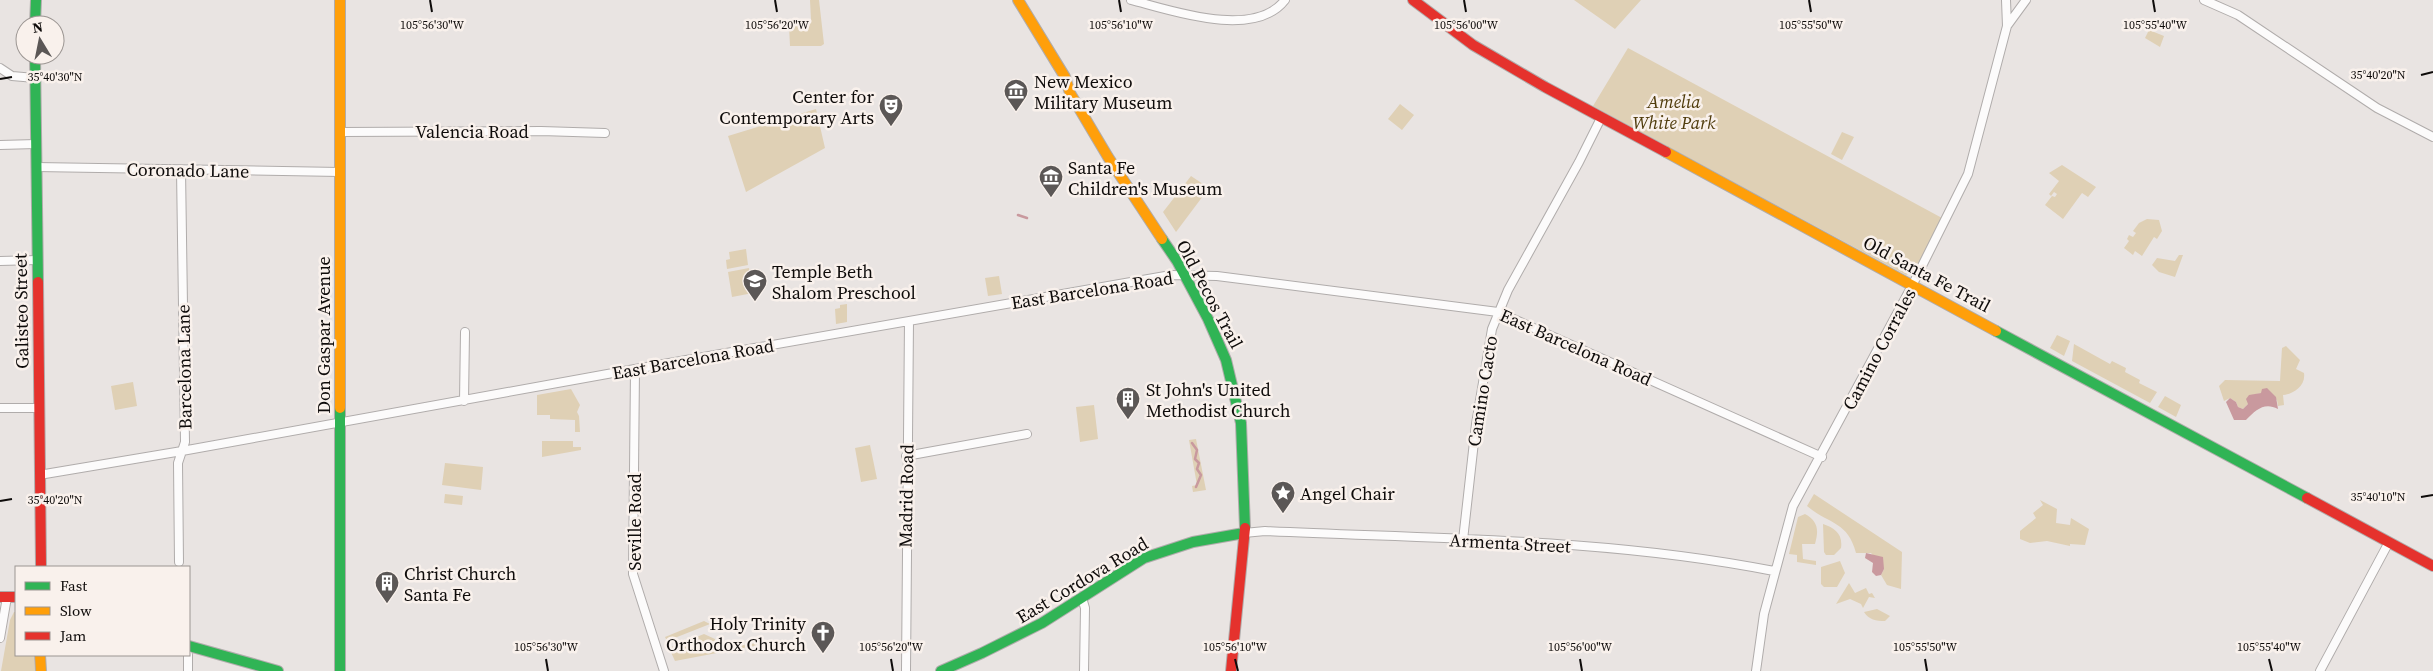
<svg xmlns="http://www.w3.org/2000/svg" width="2433" height="671" font-family="'Source Serif 4',serif">
  <style>
    .green { fill: #dfd0b5 }
    .water { fill: #c9999e }
    .lines { fill: none; stroke-linecap: round; stroke-linejoin: round }
    .stream { stroke: #c9999e; stroke-width: 2.5 }
    .street-casing { stroke: #b0acab; stroke-width: 10 }
    .fast-casing { stroke: #b0acab; stroke-width: 12 }
    .slow-casing { stroke: #b0acab; stroke-width: 12 }
    .jam-casing { stroke: #b0acab; stroke-width: 12 }
    .street { stroke: #fcfbfb; stroke-width: 8 }
    .fast { stroke: #30b455; stroke-width: 10 }
    .slow { stroke: #ff9f0a; stroke-width: 10 }
    .jam { stroke: #e5322d; stroke-width: 10 }
    .ticks { fill: none; stroke: #0e0b0a; stroke-width: 2 }
    .labels { text-anchor: middle; dominant-baseline: central; stroke-width: 5; stroke-linejoin: round; paint-order: stroke }
    .poi-label { font-size: 18px; fill: #0e0b0a; stroke: #f9f1ec; text-anchor: start }
    .park-label { font-size: 18px; font-style: italic; fill: #4f3b0b; stroke: #f9f1ec }
    .street-label { font-size: 18px; fill: #0e0b0a; stroke: #f9f1ec }
    .ticks-label { font-size: 12px; text-anchor: middle; fill: #0e0b0a; stroke: #f9f1ec; stroke-width: 5; stroke-linejoin: round; paint-order: stroke }
  </style>
  <rect width="100%" height="100%" fill="#e9e4e2"/>
  <!-- green -->
  <path class="green" d="M810,0H819L824,44L821,46H790L789,26H807V21L811,20Z
    M1574,0H1641L1615,29Z
    M2149,30L2164,36L2160,47L2145,38Z
    M1628,48L1942,218L1914,271L1906,275L1593,106Z
    M1400,104L1414,115L1402,130L1388,119Z
    M816,109L825,148L746,192L728,136Z
    M1842,132L1854,137L1842,160L1831,154Z
    M2062,165L2096,187L2088,197L2082,193L2063,219L2045,205L2052,196L2055,197L2057,194L2054,192L2051,196L2049,194L2059,181L2049,173Z
    M1191,176L1209,188L1176,232L1163,212Z
    M2147,219L2159,220L2162,231L2157,239L2154,237L2142,256L2135,251L2133,255L2124,248L2129,241L2127,239L2129,235L2133,237L2136,233L2133,231L2139,223Z
    M746,249L748,265L727,269L726,260L730,259L729,252Z
    M2179,255H2183L2175,277L2159,272L2152,265L2157,258L2175,261Z
    M749,268L753,293L732,297L728,272Z
    M999,276L1002,294L988,296L985,278Z
    M847,304V322L836,324L835,309L840,308V305Z
    M2057,335L2070,341L2064,356L2050,348Z
    M2074,344L2110,364L2112,361L2126,368L2125,372L2140,380L2139,383L2157,392L2150,403L2072,361Z
    M2286,346L2300,360L2296,369L2304,373C2306,386 2293,394 2283,395L2284,405L2278,406L2277,400L2261,393L2249,396L2248,404L2243,409L2238,407L2236,402L2230,398L2224,401L2219,386L2225,380L2280,381L2282,348Z
    M133,382L137,406L115,410L111,386Z
    M571,389L580,405L577,412L579,416L580,432H575V420L550,419V415H537V395Z
    M2165,396L2181,405L2176,417L2158,407Z
    M1094,405L1098,439L1080,442L1076,407Z
    M1196,439L1206,490L1193,492L1192,486L1197,485L1189,440Z
    M542,441H573V447H581V450L542,457Z
    M870,445L877,479L861,482L855,448Z
    M445,463L483,467L481,490L442,485Z
    M445,494L463,496L462,505L444,503Z
    M1814,494L1902,552L1901,589L1887,585L1881,575L1884,569L1871,553H1856C1848,521 1828,524 1807,506Z
    M2040,500L2057,509L2056,523L2070,525L2071,518L2089,529L2085,545L2070,544V546L2047,541L2030,543L2020,539V531L2036,518L2033,513L2043,505Z
    M1805,514C1818,521 1819,530 1815,544H1802L1803,559L1816,561V565L1797,562V555L1789,554L1798,517Z
    M1823,524C1835,528 1843,534 1841,548L1834,555H1826L1824,552Z
    M1840,561L1845,573L1837,587H1824L1821,584V567Z
    M1849,583L1855,593L1866,588L1869,594L1872,593L1875,598L1869,597L1863,608L1861,604L1850,599L1836,604Z
    M1877,609L1890,616L1885,621C1876,621 1869,620 1864,612Z
    M14,612H16V655H34L35,671H1L10,620Z
    M704,621L710,624L667,641L665,637Z
    M704,634L715,639V643L708,646L689,640Z
    M774,640V642L675,661L669,648L679,644L708,651Z"/>
  <!-- water -->
  <path class="water" d="M2267,388L2276,397L2278,409C2264,402 2256,410 2246,420H2234L2226,402L2230,398L2236,402L2238,407L2243,409L2248,404L2246,399L2249,395L2261,393L2262,389Z
    M1866,553L1883,557L1884,569L1881,575L1876,576L1872,572L1873,563L1865,558Z"/>
  <g class="lines">
    <!-- stream -->
    <path class="stream" d="M1018,215L1027,218
      M1192,443L1197,450L1195,459L1199,463L1197,469L1201,475L1196,487"/>
    <defs>
      <path id="street" d="M1131,0C1170,10 1254,40 1285,0
        M2204,0L2238,15L2377,108L2433,137
        M2007,26L2026,0
        M0,68L12,76L35,78
        M340,132L541,131L605,133
        M0,145L36,144
        M36,167L340,172
        M0,261L37,260
        M635,369L633,574L664,671
        M464,401L465,332
        M0,408H38
        M906,456L1027,434
        M39,475L182,451L635,369L1171,275L1217,276L1498,312L1822,457
        M1244,533L1265,531C1434,539 1607,538 1774,571
        M1463,540L1476,424L1492,329L1508,290L1579,162L1601,118
        M179,562L178,463L185,442L181,170
        M1082,598L1085,608L1084,671
        M0,638L7,597
        M188,655V671
        M906,671L909,321
        M1756,671L1764,614L1793,506L1913,284L1968,174L2007,26L2006,0
        M2320,671L2389,542"/>
      <path id="fast" d="M35,25L36,0
        M35,55L38,282
        M1162,239L1177,261L1208,319L1226,360L1241,423L1245,528
        M1996,331L2307,498
        M340,408V671
        M189,646L278,671
        M941,671L982,653L1042,623L1144,558L1193,542L1244,533"/>
      <path id="slow" d="M340,0V408
        M1018,0L1065,77L1070,93L1108,157L1162,239
        M1666,152L1996,331
        M40,655L41,671"/>
      <path id="jam" d="M1413,0L1473,45L1545,87L1666,152
        M38,282L41,567
        M2307,498L2433,566
        M0,597H16
        M1231,671L1245,528"/>
    </defs>
    <!-- street casing -->
    <use href="#street" class="street-casing"/>
    <!-- fast casing -->
    <use href="#fast" class="fast-casing"/>
    <!-- slow casing -->
    <use href="#slow" class="slow-casing"/>
    <!-- jam casing -->
    <use href="#jam" class="jam-casing"/>
    <!-- street -->
    <use href="#street" class="street"/>
    <!-- fast -->
    <use href="#fast" class="fast"/>
    <!-- slow -->
    <use href="#slow" class="slow"/>
    <!-- jam -->
    <use href="#jam" class="jam"/>
  </g>
  <!-- ticks -->
  <path class="ticks" d="M430,0L432,12M775,0L777,12M1119,0L1121,12M1464,0L1466,12M1809,0L1811,12M2153,0L2155,12M2421,75L2433,72M0,79L12,77M2421,497L2433,495M0,501L12,499M546,659L548,671M891,659L893,671M1235,659L1238,671M1580,659L1582,671M1925,659L1927,671M2269,659L2272,671"/>
  <!-- icons -->
  <defs>
    <symbol id="museum-pin" viewBox="-11 -11 22 30"><path d="M0 17L-7.5 6A9.5 9.5 0 1 1 7.5 6Z" fill="#5b5756" stroke="#f9f1ec"/><path d="M0-6L6-3V-2H-6V-3ZM-5-1h2V3h-2ZM-1-1h2V3h-2ZM3-1h2V3H3ZM-6 4H6V6H-6Z" fill="#fff"/></symbol>
    <symbol id="theatre-pin" viewBox="-11 -11 22 30"><path d="M0 17L-7.5 6A9.5 9.5 0 1 1 7.5 6Z" fill="#5b5756" stroke="#f9f1ec"/><path d="M-5-5.5Q0-4 5-5.5V0Q5 5 0 6Q-5 5-5 0ZM-3.3-2.5H-1v1.5H-3.3ZM1-2.5H3.3v1.5H1ZM-2.8 1Q0 5.5 2.8 1Z" fill="#fff"/></symbol>
    <symbol id="school-pin" viewBox="-11 -11 22 30"><path d="M0 17L-7.5 6A9.5 9.5 0 1 1 7.5 6Z" fill="#5b5756" stroke="#f9f1ec"/><path d="M0-5L7-2L0 1L-7-2ZM-4 1L0 2.5L4 1V4Q0 6-4 4Z" fill="#fff"/></symbol>
    <symbol id="building-pin" viewBox="-11 -11 22 30"><path d="M0 17L-7.5 6A9.5 9.5 0 1 1 7.5 6Z" fill="#5b5756" stroke="#f9f1ec"/><path d="M-4-6H4V6H1V3H-1V6H-4ZM-2.5-4.3h1.7v1.8h-1.7ZM.8-4.3h1.7v1.8H.8ZM-2.5-1h1.7V.8h-1.7ZM.8-1h1.7V.8H.8Z" fill="#fff"/></symbol>
    <symbol id="sight-pin" viewBox="-11 -11 22 30"><path d="M0 17L-7.5 6A9.5 9.5 0 1 1 7.5 6Z" fill="#5b5756" stroke="#f9f1ec"/><path d="M0-6L1.8-2.2L6-1.7L2.9 1.2L3.7 5.4L0 3.3L-3.7 5.4L-2.9 1.2L-6-1.7L-1.8-2.2Z" fill="#fff"/></symbol>
    <symbol id="church-pin" viewBox="-11 -11 22 30"><path d="M0 17L-7.5 6A9.5 9.5 0 1 1 7.5 6Z" fill="#5b5756" stroke="#f9f1ec"/><path d="M-1.2-6h2.4v3.5h3.3v2.4h-3.3V6h-2.4V-.1h-3.3v-2.4h3.3Z" fill="#fff"/></symbol>
  </defs>
  <g fill-rule="evenodd">
    <use href="#museum-pin" x="1002" y="77" width="28" height="38"/>
    <use href="#theatre-pin" x="877" y="92" width="28" height="38"/>
    <use href="#museum-pin" x="1037" y="163" width="28" height="38"/>
    <use href="#school-pin" x="741" y="267" width="28" height="38"/>
    <use href="#building-pin" x="1114" y="385" width="28" height="38"/>
    <use href="#sight-pin" x="1269" y="479" width="28" height="38"/>
    <use href="#building-pin" x="373" y="569" width="28" height="38"/>
    <use href="#church-pin" x="809" y="619" width="28" height="38"/>
  </g>
  <g class="labels">
    <!-- poi labels -->
    <g class="poi-label">
      <text x="1034" y="81">New Mexico<tspan x="1034" dy="21">Military Museum</tspan></text>
      <text x="874" y="96" text-anchor="end">Center for<tspan x="874" dy="21">Contemporary Arts</tspan></text>
      <text x="1068" y="167">Santa Fe<tspan x="1068" dy="21">Children's Museum</tspan></text>
      <text x="772" y="271">Temple Beth<tspan x="772" dy="21">Shalom Preschool</tspan></text>
      <text x="1146" y="389">St John's United<tspan x="1146" dy="21">Methodist Church</tspan></text>
      <text x="1300" y="493">Angel Chair</text>
      <text x="404" y="573">Christ Church<tspan x="404" dy="21">Santa Fe</tspan></text>
      <text x="806" y="623" text-anchor="end">Holy Trinity<tspan x="806" dy="21">Orthodox Church</tspan></text>
    </g>
    <!-- park labels -->
    <g class="park-label">
      <text x="1674" y="101">Amelia<tspan x="1674" dy="21">White Park</tspan></text>
    </g>
    <!-- street labels -->
    <g class="street-label">
      <text x="472" y="131">Valencia Road</text>
      <text transform="translate(188 170) rotate(1)">Coronado Lane</text>
      <text transform="translate(1927 274) rotate(28)">Old Santa Fe Trail</text>
      <text transform="translate(1092 290) rotate(-9)">East Barcelona Road</text>
      <text transform="translate(1210 294) rotate(62)">Old Pecos Trail</text>
      <text transform="translate(21 311) rotate(-91)">Galisteo Street</text>
      <text transform="translate(323 335) rotate(-90)">Don Gaspar Avenue</text>
      <text transform="translate(1576 347) rotate(24)">East Barcelona Road</text>
      <text transform="translate(1879 349) rotate(-62)">Camino Corrales</text>
      <text transform="translate(693 359) rotate(-10)">East Barcelona Road</text>
      <text transform="translate(184 367) rotate(-91)">Barcelona Lane</text>
      <text transform="translate(1482 391) rotate(-81)">Camino Cacto</text>
      <text transform="translate(906 496) rotate(-89)">Madrid Road</text>
      <text transform="translate(634 522) rotate(-90)">Seville Road</text>
      <text transform="translate(1510 543) rotate(3)">Armenta Street</text>
      <text transform="translate(1082 580) rotate(-31)">East Cordova Road</text>
    </g>
  </g>
  <g class="ticks-label">
    <text x="432" y="29">105°56'30"W</text>
    <text x="777" y="29">105°56'20"W</text>
    <text x="1121" y="29">105°56'10"W</text>
    <text x="1466" y="29">105°56'00"W</text>
    <text x="1811" y="29">105°55'50"W</text>
    <text x="2155" y="29">105°55'40"W</text>
    <text x="2378" y="79">35°40'20"N</text>
    <text x="55" y="81">35°40'30"N</text>
    <text x="2378" y="501">35°40'10"N</text>
    <text x="55" y="504">35°40'20"N</text>
    <text x="546" y="651">105°56'30"W</text>
    <text x="891" y="651">105°56'20"W</text>
    <text x="1235" y="651">105°56'10"W</text>
    <text x="1580" y="651">105°56'00"W</text>
    <text x="1925" y="651">105°55'50"W</text>
    <text x="2269" y="651">105°55'40"W</text>
  </g>
  <!-- legend -->
  <rect x="15" y="566" width="175" height="90" fill="#f9f1ec" stroke="#9b9592"/>
  <rect x="25" y="582" width="25" height="8" fill="#30b455" stroke="#9b9592"/>
  <text x="60" y="591" font-size="15" fill="#0e0b0a">Fast</text>
  <rect x="25" y="607" width="25" height="8" fill="#ff9f0a" stroke="#9b9592"/>
  <text x="60" y="616" font-size="15" fill="#0e0b0a">Slow</text>
  <rect x="25" y="632" width="25" height="8" fill="#e5322d" stroke="#9b9592"/>
  <text x="60" y="641" font-size="15" fill="#0e0b0a">Jam</text>
  <!-- north arrow -->
  <g transform="translate(40 40) rotate(350)"><circle r="24" fill="#f9f1ec" stroke="#9b9592"/>
  <path d="M0-4L9 19L0 12L-9 19Z" fill="#5b5756"/>
  <text y="-8" font-size="14" font-weight="bold" text-anchor="middle" fill="#0e0b0a">N</text>
  </g>
</svg>
